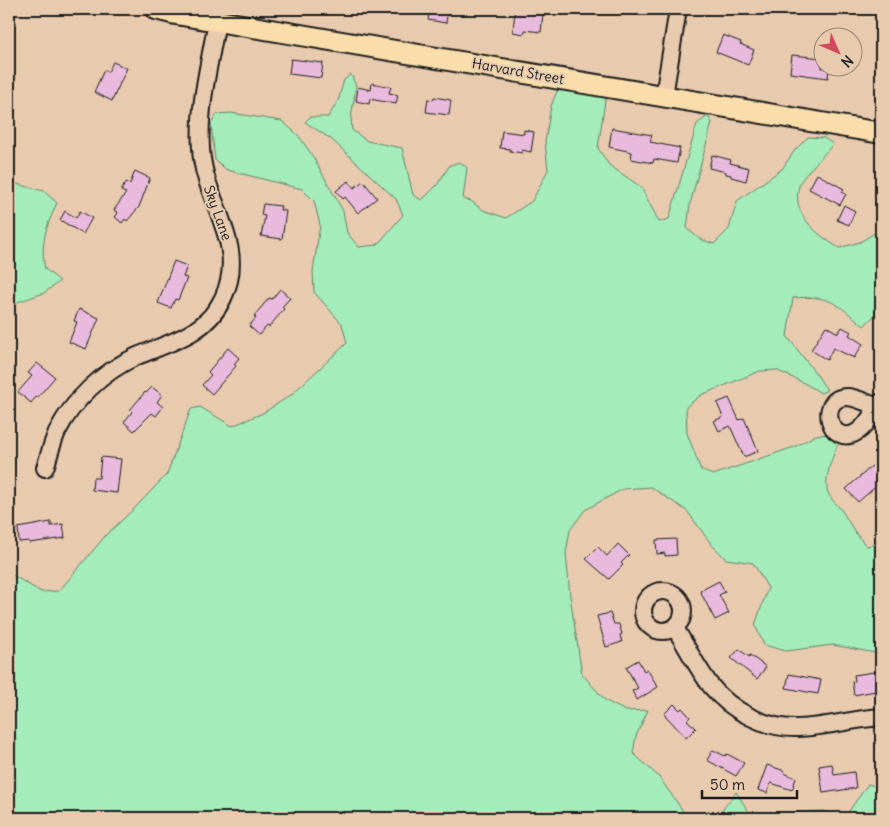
<svg xmlns="http://www.w3.org/2000/svg" width="890" height="827" font-family="Delius,sans-serif">
  <style>
    .green { fill: #a4ecb9; stroke: #60846a }
    .building { fill: #e8badd; stroke: #1c1c1c }
    .lines { fill: none; stroke-linecap: round; stroke-linejoin: round }
    .minor-casing { stroke: #1c1c1c; stroke-width: 20 }
    .major-casing { stroke: #1c1c1c; stroke-width: 24 }
    .minor { stroke: #e8cbaf; stroke-width: 16 }
    .major { stroke: #f9deab; stroke-width: 20 }
    .labels { text-anchor: middle; dominant-baseline: central; stroke-width: 4; stroke-linejoin: round; paint-order: stroke }
    .street-label { font-size: 14px; fill: #1c1c1c; stroke: #e8cbaf }
  </style>
  <rect width="100%" height="100%" fill="#e8cbaf"/>
  <filter id="ink" filterUnits="userSpaceOnUse"><feTurbulence type="fractalNoise" baseFrequency=".02" numOctaves="2"/><feDisplacementMap in="SourceGraphic" scale="10" xChannelSelector="R" yChannelSelector="G"/><feConvolveMatrix kernelMatrix="1 2 1 2 8 2 1 2 1" color-interpolation-filters="sRGB"/></filter>
  <g filter="url(#ink)">
    <!-- green -->
    <path class="green" d="M351,74L356,86L351,118L352,130L367,141L402,148L413,195L422,200L437,185L450,165L460,162L467,168L463,199L471,201L483,210L506,218L532,201L548,170L545,142L551,106L559,86L606,94L598,148L609,165L641,187L659,222L669,219L697,124L708,116L712,123L690,204L687,229L700,239L714,244L729,229L737,201L782,169L795,150L808,137L824,138L833,144C826,153 802,177 800,183C789,214 817,234 839,248L860,242L881,229V299L874,316L864,326C836,303 831,295 793,298L787,336L817,375L827,390L821,393L804,383L776,370L760,371L701,395L686,407L687,433L701,470L713,475L794,447L816,435L835,434L839,442C833,455 822,482 829,495C833,502 840,507 844,514C851,526 857,536 866,546L881,544V654L833,645L786,651L764,645L755,625L768,588L753,563L726,559L712,545L687,511L651,487L623,489L585,510L570,530L566,553L570,596L582,674L606,701L626,711L648,710L636,736L633,753L659,777L688,818H9V573L41,592L59,591L106,535L136,507L167,474L191,409L200,407L232,426L263,413L291,395L347,343L342,324L314,292L313,271L320,225L314,201L302,189L227,170L215,160L211,124L217,114L231,113L282,121L298,135L312,155L343,211L347,233L359,247L377,245L403,215L396,199L331,139L305,122L310,117H328L338,101L344,80Z
      M9,182L44,191L57,203C46,227 40,243 45,269L60,281L44,293L18,302L9,312Z
      M868,784L879,787L881,792V818H793L795,813L823,811L844,818Z
      M736,792L753,818H715L718,816Z"/>
    <!-- building -->
    <path class="building" d="M430,9H448L446,23L428,20Z
      M515,9H526V12L543,14L541,32L525,30L524,34L513,32Z
      M723,35L741,42L740,44L754,50L748,65L716,52Z
      M792,55L822,58V68H829L828,78L790,73Z
      M291,59L323,63L321,78L289,74Z
      M113,62L127,68L112,101L94,92L104,70L108,72Z
      M372,83L391,87L389,93L398,95L396,104L370,99L369,104L356,101L358,87L371,90Z
      M434,97L451,100L449,115L426,112L428,99L433,100Z
      M612,128L652,135L650,142L680,148L677,163L654,159L653,163L631,159L632,152L609,147Z
      M524,130L534,132L531,152L522,150V153L510,151V149L500,148L502,131L524,134Z
      M712,155L731,160L730,163L749,168L746,181L731,177V175L726,174V172L709,168Z
      M135,171L150,178L139,207L127,221L125,219L122,223L115,217L118,213L114,210L126,193L121,191L126,182L130,184Z
      M817,174L844,189L842,192L846,194L840,205L809,189Z
      M348,181L354,188L363,181L377,198L358,213L345,197L343,199L336,191Z
      M263,204L281,206L280,210L286,211L282,239L261,236L265,216L261,215Z
      M844,205L855,211L849,225L837,220Z
      M65,211L76,218L80,211L92,218L83,234L60,220Z
      M174,261L187,266L183,277L187,278L178,300L175,299L171,308L158,303Z
      M280,289L290,298L282,307L284,309L269,327L267,326L259,335L249,326L256,318L254,316L269,298L272,299Z
      M79,309L99,318L86,349L69,342L77,322L74,321Z
      M826,326L838,333L842,327L851,332L849,335L863,344L854,358L833,348L827,360L811,350Z
      M228,348L239,358L234,364L236,366L212,394L202,385L211,375L208,372Z
      M37,363L55,377L37,398L36,397L31,403L18,392L32,376L28,373Z
      M152,387L162,395L157,402L163,407L156,416L152,413L134,431L124,422L132,412L130,410L145,392L146,393Z
      M729,398L739,420L744,418L758,451L744,457L730,426L719,431L714,421L723,417L717,403Z
      M101,457L121,459L117,493L92,490L93,478H99Z
      M881,458V482L858,502L846,489Z
      M51,522V526L63,524L65,538L29,543V541L19,542L18,528Z
      M676,539L677,555L665,556V553L657,554L656,540Z
      M618,544L629,555L621,563L623,565L609,579L586,559L598,547L607,556Z
      M719,581L725,592L719,595L729,613L715,620L700,591Z
      M610,613L614,624H619L622,634L620,635L622,642L606,647L597,616Z
      M739,649L749,657L750,655L766,667L757,679L731,658Z
      M638,660L644,671L647,669L658,687L637,700L632,691L638,688L626,667Z
      M881,671V690L854,695L852,682L855,681L854,675Z
      M789,674L821,680L818,694L786,688Z
      M674,704L680,710L682,708L690,717L687,720L696,728L686,738L664,714Z
      M713,750L725,756L727,754L744,763L736,776L707,760Z
      M832,764L834,775L854,772L856,788L823,793L819,766Z
      M767,765L785,771L784,773L796,778L792,790L771,783L767,793L758,790Z"/>
    <g class="lines">
      <defs>
        <path id="minor" d="M664,96L678,9
          M878,407C869,404 858,398 848,397C816,396 829,449 857,432C867,426 874,411 881,402
          M45,468C49,456 52,443 57,432C73,400 103,372 135,357C170,342 206,335 223,298C249,244 203,201 201,148C198,106 210,62 217,21
          M643 611a20 20 0 1 1 40 0a20 20 0 1 1-40 0Z
          M675,628C687,647 697,668 711,686C731,711 766,729 798,728C826,727 853,719 881,717"/>
        <path id="major" d="M156,9L176,14L881,133"/>
      </defs>
      <!-- minor casing -->
      <use href="#minor" class="minor-casing"/>
      <!-- major casing -->
      <use href="#major" class="major-casing"/>
      <!-- minor -->
      <use href="#minor" class="minor"/>
      <!-- major -->
      <use href="#major" class="major"/>
    </g>
  </g>
  <g class="labels">
    <!-- street labels -->
    <g class="street-label">
      <text transform="translate(518 71) rotate(10)">Harvard Street</text>
      <text transform="translate(218 213) rotate(70)">Sky Lane</text>
    </g>
  </g>
  <!-- margin -->
  <rect width="890" height="827" fill="none" stroke="#e8cbaf" stroke-width="30"/>
  <rect x="15" y="15" width="860" height="797" fill="none" stroke="#1c1c1c" stroke-width="2" filter="url(#ink)"/>
  <!-- north arrow -->
  <g transform="translate(838 52) rotate(135)"><circle r="24" fill="#e8cbaf" stroke="#968574"/>
  <path d="M0-4L9 19L0 12L-9 19Z" fill="#d1495b"/>
  <text y="-8" font-size="14" font-weight="bold" text-anchor="middle" fill="#1c1c1c">N</text>
  </g>
  <!-- scale -->
  <path d="M702 790v8h95v-8" fill="none" stroke="#1c1c1c" stroke-width="2.5"/>
  <text x="710" y="790" font-size="15" fill="#1c1c1c" stroke="#e8cbaf" stroke-width="4" paint-order="stroke">50 m</text>
</svg>
